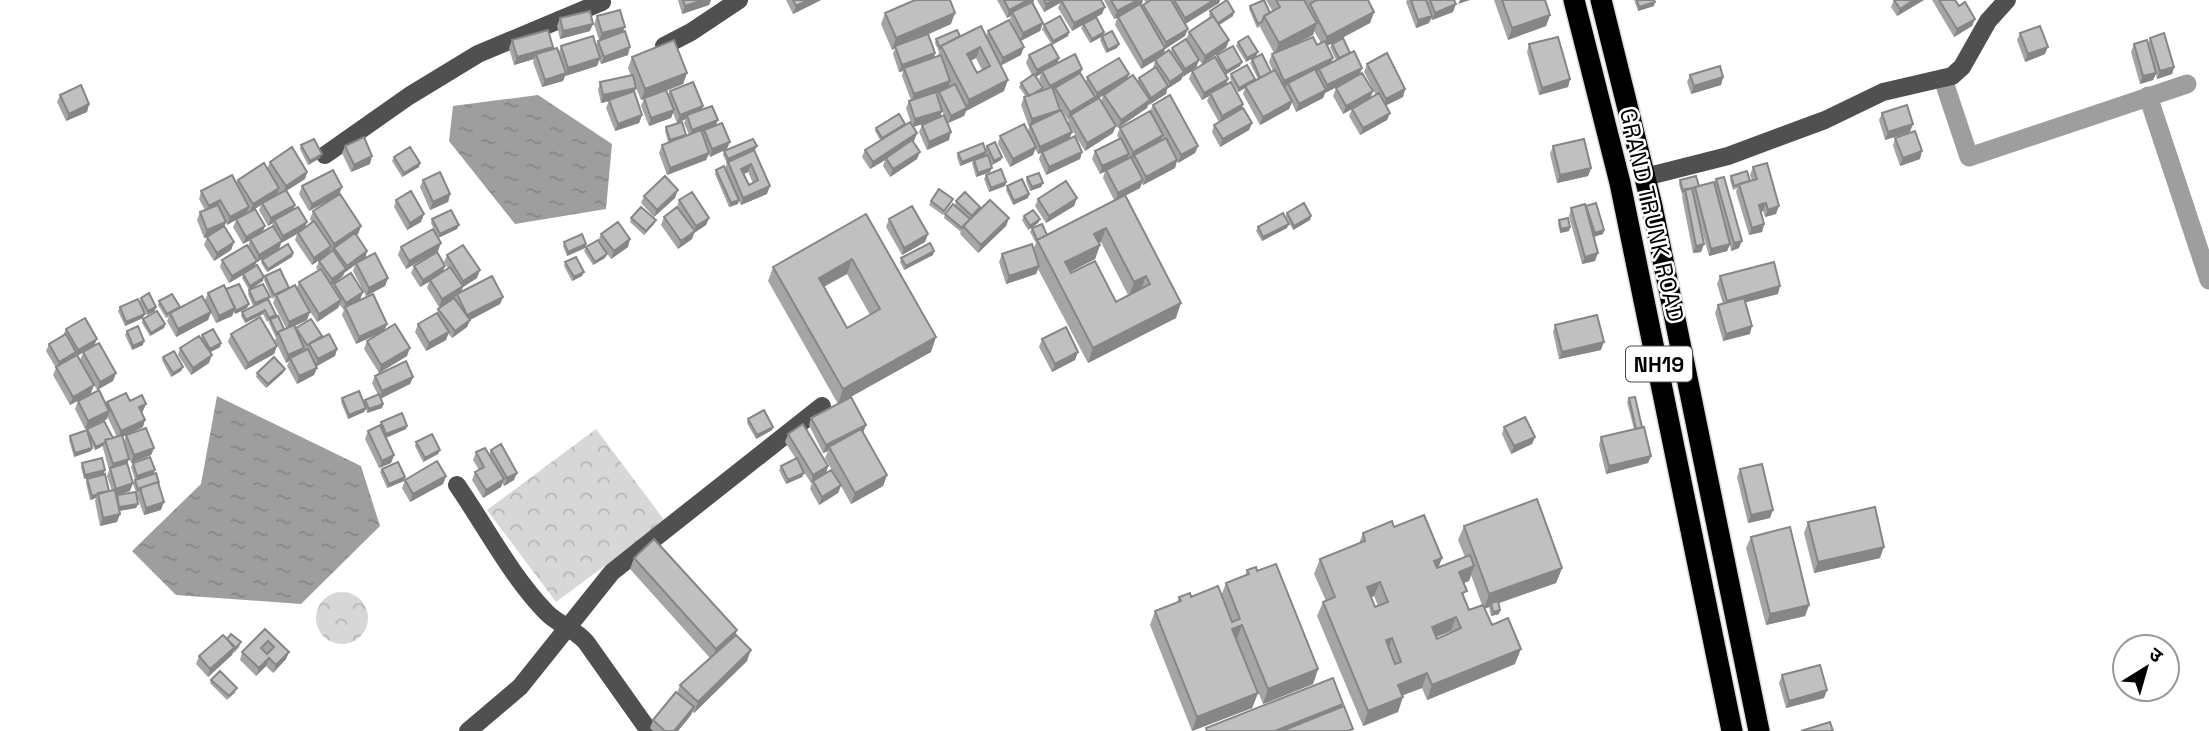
<svg xmlns="http://www.w3.org/2000/svg" width="2209" height="731" font-family="'Space Grotesk','Noto Sans Devanagari',sans-serif">
  <style>
    .forest { fill: url(#forest-crowns) }
    .water { fill: url(#water-ripples) }
    .lines { fill: none; stroke-linecap: round; stroke-linejoin: round }
    .canal { stroke: #9e9e9e; stroke-width: 19 }
    .highway-casing { stroke: #dbdbdb; stroke-width: 24 }
    .minor { stroke: #505050; stroke-width: 18 }
    .highway { stroke: #000; stroke-width: 21 }
    .wall { fill: #a5a5a5; fill-rule: evenodd }
    .shaded-wall { fill: #868686 }
    .building { fill: #c0c0c0; stroke: #868686; stroke-width: 2; fill-rule: evenodd }
    .labels { text-anchor: middle; dominant-baseline: central; stroke-width: 5; stroke-linejoin: round; paint-order: stroke }
    .shield { fill: #fff; stroke: #4c4c4c; stroke-width: 2 }
    .shield-label { font-size: 21px; font-weight: bold; fill: #000 }
    .street-label { font-size: 23px; fill: #000; stroke: #fff }
  </style>
  <defs>
    <pattern id="forest-crowns" width="20" height="18" patternUnits="userSpaceOnUse" patternTransform="scale(1.75)"><rect width="20" height="18" fill="#d7d7d7"/><path d="M2 6a3 3 0 1 1 6 0M12 15a3 3 0 1 1 6 0" fill="none" stroke="#b7b7b7"/></pattern>
    <pattern id="water-ripples" width="26" height="14" patternUnits="userSpaceOnUse" patternTransform="scale(1.75)"><rect width="26" height="14" fill="#9e9e9e"/><path d="M2 4q2-2 4 0t4 0M15 11q2-2 4 0t4 0" fill="none" stroke="#868686"/></pattern>
  </defs>
  <rect width="100%" height="100%" fill="#fff"/>
  <!-- forest -->
  <path class="forest" d="M596,429L665,521L556,602L487,510Z
    M316 618a26 26 0 1 1 52 0a26 26 0 1 1-52 0Z"/>
  <!-- water -->
  <path class="water" d="M538,95L612,144L606,209L515,224L449,141L453,106Z
    M217,396L361,466L380,526L301,604L176,595L132,551L201,484Z"/>
  <g class="lines">
    <!-- canal -->
    <path class="canal" d="M1946,88L1969,157L2187,84
      M2148,96L2209,280"/>
    <defs>
      <path id="highway" d="M1574,0L1620,183L1732,731
        M1601,0L1652,206L1759,731"/>
    </defs>
    <!-- highway casing -->
    <use href="#highway" class="highway-casing"/>
    <!-- minor -->
    <path class="minor" d="M664,46L691,32L739,0
      M325,155L409,96L478,54L602,2
      M1645,177L1728,156L1825,120L1883,92L1952,76L1962,67L1988,21L2007,0
      M457,485C486,527 511,576 547,613C559,625 575,629 586,642L649,731
      M468,731L520,687L612,572L822,406"/>
    <!-- highway -->
    <use href="#highway" class="highway"/>
  </g>
  <!-- wall -->
  <path class="wall" d="M678,0H711L709,5L682,14Z
    M786,0H821L793,14Z
    M997,0H1034L1033,3L1043,23L1040,31L1021,41V55L1001,65L1004,91L966,111L964,116L948,123L942,111L940,116L949,140L927,150L919,132L922,125L926,123L913,127L917,133L913,142L917,159L890,177L883,166L885,160L870,169L862,157L865,150L880,140L875,131L876,128L905,124L912,126L906,108L909,101L911,100L902,76L903,71L899,72L893,54L895,48L892,50L881,24L885,13L951,24L925,36L935,53L934,58L938,56L939,52L935,43L936,39L960,36H986L988,31L1018,37L1010,19L1011,16L1007,18ZM976,58L982,70L977,73L970,61Z
    M1037,0H1101L1102,14L1096,17L1103,36L1119,44L1117,48L1106,53L1100,40L1101,37L1090,43L1081,28L1083,25L1072,31L1058,8L1060,3L1044,12Z
    M1104,0H1143L1140,5L1142,8L1143,5L1146,3L1144,0H1220L1219,3L1185,24V36L1165,49L1163,55L1171,52L1172,48L1186,40L1189,32L1211,18L1209,15L1210,11L1233,16L1219,25L1229,40L1226,48L1202,64L1190,46L1199,60L1196,68L1183,76L1181,80L1167,89L1166,94L1148,105L1147,108L1118,128L1114,122L1113,133L1085,151L1068,123L1069,119L1068,120L1058,104L1060,110L1059,111L1072,132L1069,139L1082,152L1080,159L1046,175L1039,159L1041,153L1038,154L1035,149L1033,155L1010,167L998,144L1000,136L1028,132L1029,127L1021,105L1024,97H1026L1019,87L1021,83L1032,75L1026,63L1029,55L1059,58L1057,63L1081,73L1086,82L1087,77L1129,74L1127,80L1137,82L1139,78L1153,69L1155,60L1141,69L1115,25L1117,18L1114,19ZM1041,74L1039,79L1045,90L1041,91L1043,88L1035,77ZM1103,95L1101,101H1094V100Z
    M1266,0H1368L1374,12L1370,23L1327,46L1332,62L1336,60L1330,47L1332,44L1350,53L1362,68L1360,75L1373,91L1370,98L1376,95L1364,72L1367,64L1405,89L1403,97L1386,105L1390,113L1387,120L1360,135L1349,116L1352,109L1343,114L1333,96L1336,88L1353,79L1325,93L1323,98L1296,112L1292,103L1289,109L1260,125L1243,94L1245,88L1238,92L1230,78L1231,74L1255,79V81L1258,79L1250,63L1252,59L1271,72L1273,71L1269,62L1272,54L1274,53L1260,27L1261,26L1257,28L1249,9L1250,6L1270,13L1273,12ZM1314,31L1321,43L1317,45L1290,47L1313,35Z
    M1407,0H1454L1453,12L1432,20L1431,18L1429,23L1416,28L1406,2Z
    M1494,0H1545L1550,15L1546,26L1508,40Z
    M1634,0H1654V6L1638,11Z
    M1894,0H1924L1897,16L1891,7Z
    M1932,0H1955L1959,6L1975,19L1972,26L1954,37Z
    M597,16L623,32L628,55L601,64L599,60L597,66L565,76L563,81L542,87L533,62L534,59L514,65L509,48L512,40L559,52L561,46L596,45L598,41L599,40L594,24Z
    M560,18L590,31L560,39L557,26Z
    M1044,25L1068,36L1052,45L1042,29Z
    M2020,33L2045,54L2025,62L2017,40Z
    M2150,38L2174,67L2172,74L2157,79L2156,74L2153,80L2140,84L2131,52L2134,44H2148Z
    M1238,42L1256,56L1246,62L1236,46Z
    M1529,44L1570,79L1568,87L1539,95L1527,52Z
    M1217,55L1240,66L1226,74L1228,79L1226,85L1243,104L1242,109L1252,123L1249,130L1220,147L1212,132L1214,125L1219,122L1207,101L1209,96L1202,100L1189,79L1192,71L1216,58Z
    M632,57L687,73L683,84L666,91L668,95L670,91L703,106L702,110L716,126L727,149L710,157L709,154L706,160L667,175L659,153L662,145L668,142L665,131L666,127L686,136L689,135L684,123L686,119L677,123L673,113L671,118L649,126L641,106L644,99L641,100L636,88L634,93L642,115L639,123L615,131L606,108L609,101L601,103L598,90L600,82L631,76L628,68Z
    M1690,75L1723,77L1721,85L1691,94L1687,82Z
    M60,95L89,104L87,112L66,121L57,102Z
    M1153,105L1198,146L1195,153L1178,163L1177,161L1175,168L1143,185L1142,183L1140,188L1125,196L1176,318L1088,363L1038,269L1036,274L1006,284L999,262L1002,254L1033,249L1036,243L1030,232L1032,228L1047,235L1114,200L1103,178L1105,171L1100,174L1092,159L1095,151L1119,139L1117,135L1120,128L1150,111ZM1101,242L1128,295L1116,302L1071,273L1070,272L1095,259L1100,245L1099,243Z
    M1882,113L1910,132L1885,140L1879,120Z
    M1895,138L1920,159L1900,166L1893,146Z
    M301,145L320,158L308,165L300,149Z
    M345,146L370,164L351,172L342,153Z
    M987,146L1001,160L992,165L988,155L990,172L976,177L972,163L973,161L960,166L957,157L958,153L985,150Z
    M1553,146L1591,168L1588,176L1557,183L1550,154Z
    M755,150L754,151L767,194L741,205L739,201L738,204L729,207L715,174L716,170L725,169L727,163L723,155L724,151ZM748,172L753,183L749,185L744,174Z
    M394,157L420,163L419,167L402,177L392,161Z
    M270,162L307,172L305,179L286,191L293,210L305,228L312,223L310,219L313,211L331,199L309,211L299,194L302,186L340,194L361,226L358,234L356,235L367,251L365,259L388,278L385,286L366,296L353,271L355,265L344,273L343,276L331,285L333,287L334,284L360,300L387,324L384,331L407,356L379,373L364,349L367,341L380,333L356,344L342,315L344,310L340,305L338,308L317,322L306,305L307,320L294,326L296,329L321,338L337,349L335,356L317,366L314,375L297,384L287,366L289,361L286,363L275,340L276,338L269,323V321L267,322L263,314L245,323L241,316L242,312L253,306L248,294L249,290L270,297L268,300L276,315L275,317L284,329L286,328L273,303L275,297L272,299L264,280L265,276L288,289L297,288L299,282L318,270L316,268L319,261L324,257L312,265L295,240L297,234L281,243L279,249L256,262L254,267L263,281L249,290L242,278L243,275L229,283L220,267L222,260L248,246L250,240L243,244L233,227L236,220L227,225L226,222L224,227L234,242L231,250L214,261L204,245L207,237L204,238L197,220L200,212L205,210L199,199L201,191L236,183L238,180L267,169ZM261,205L259,210L268,226L273,223L272,226L263,232L253,210Z
    M1753,167L1776,214L1765,217L1763,211L1761,212L1764,224L1762,232L1749,235L1736,192L1737,188L1733,190L1730,180L1731,176L1750,181L1752,180L1750,175Z
    M986,175L1006,182L1005,186L989,192L984,179Z
    M1027,177L1043,183L1041,187L1030,191L1026,181Z
    M1716,179L1739,248L1731,251L1730,245L1727,251L1709,256L1700,224L1704,244L1701,252L1693,253L1682,197L1683,194L1682,195L1679,184L1680,180L1699,186L1714,184Z
    M423,180L450,194L448,202L430,210L420,187Z
    M1007,186L1028,198L1013,205L1006,190Z
    M644,196L675,198L654,217L641,203Z
    M1077,198L1074,206L1046,223L1035,206L1038,199Z
    M953,199L951,203L943,215L929,205L931,201Z
    M396,200L421,222L407,230L394,207Z
    M679,200L709,218L706,225L694,233L692,239L678,249L661,225L664,217L677,208Z
    M956,201L980,207L979,211L1009,218L1006,226L978,253L960,234L961,231V232L944,218L945,214L955,205Z
    M1586,206L1604,230L1603,234L1593,237L1595,261L1582,264L1569,216L1571,208L1586,207Z
    M1287,213L1311,216L1310,220L1293,230L1286,216Z
    M866,214L931,352L838,404L768,281L773,267ZM847,274L870,315L847,328L824,287Z
    M1024,216L1040,219L1038,223L1028,230L1022,220Z
    M631,218L654,224L644,235L630,222Z
    M432,219L459,225L457,229L438,238L431,223Z
    M889,219L928,234L925,242L902,255L886,227Z
    M1559,220L1569,231L1560,233L1558,224Z
    M1258,227L1287,228L1262,241L1256,231Z
    M601,234L628,247L611,259L602,246L605,258L593,265L584,251L586,247L598,241Z
    M564,242L586,244L585,248L567,256L563,246Z
    M401,247L438,251L406,269L398,255Z
    M293,253L292,257L267,272L261,263L262,260Z
    M447,255L477,278L463,287L461,292L503,297L500,304L470,320L467,327L452,338L448,333L446,340L426,351L415,332L418,324L437,313L438,309L450,300L439,307L427,288L429,282L420,287L411,273L414,266L443,272L448,268L444,262Z
    M933,255L904,270L900,262L901,258Z
    M565,262L582,276L572,281L564,266Z
    M1720,276L1778,294L1746,302L1750,334L1723,341L1715,313L1718,305L1723,304L1717,284Z
    M226,290L247,308L235,314L234,312L232,316L216,323L211,313L208,320L176,337L167,321L169,317L166,318L158,305L159,301L180,307L205,300L208,293Z
    M141,298L155,311L147,315L140,302Z
    M120,307L143,318L125,326L118,311Z
    M143,319L165,324L164,328L150,336L142,323Z
    M1555,325L1601,350L1559,359L1553,332Z
    M66,329L97,339L94,346L116,373L113,381L97,390L80,360L83,353L77,356L91,393L70,405L53,375L56,368L46,351L49,344L63,335Z
    M127,331L143,345L132,350L125,335Z
    M231,334L277,346L274,354L245,370L228,342Z
    M202,335L221,343L220,347L210,352L209,363L191,375L178,355L180,348L201,338Z
    M1042,339L1078,352L1075,360L1052,372L1039,347Z
    M163,357L183,367L181,371L171,377L162,360Z
    M285,369L283,373L266,388L256,377L257,373Z
    M375,376L413,377L410,384L381,398L383,404L382,408L367,413L366,409L364,412L348,419L341,402L342,398L364,403L365,400L378,395L372,383Z
    M1629,398L1642,427L1651,456L1648,463L1606,474L1599,445L1601,437L1634,429L1627,402Z
    M78,401L106,405L107,402L130,401L143,411L142,412L143,427L122,437L124,442L126,435L154,448L151,455L131,463L127,451L130,491L118,495L136,492L133,484L135,480L131,467L133,463L155,470L153,474L159,483L161,510L144,515L137,496L138,493L136,494L138,504L136,508L119,511L120,514L117,522L100,526L95,501L96,498L90,500L86,483L87,479L109,491H112L107,476L109,470L103,448V446L95,450L91,443L92,448L91,451L74,457L69,440L70,436L87,431V429L113,438L117,437L107,416V419L85,429L75,409Z
    M811,418L866,425L863,432L887,475L883,486L851,504L841,486L838,493L819,505L810,489L812,482L811,483L802,469L804,473L802,477L786,484L779,470L781,466L796,459L785,442L788,434L828,466L826,473L840,484L825,458L828,451L823,453L809,425Z
    M748,419L772,430L756,439L747,423Z
    M381,422L406,429L386,438L394,455L391,463L379,468L365,439L368,431L380,426Z
    M1504,427L1535,437L1532,444L1511,454L1502,434Z
    M416,442L440,450L438,454L423,462L415,446Z
    M491,450L514,480L504,486L502,483L501,487L483,498L472,480L475,472L479,470L473,460L476,452L489,455Z
    M102,458L84,479L81,467L82,463Z
    M382,469L405,477L404,481L387,488L380,472Z
    M1740,469L1770,518L1748,523L1737,477Z
    M446,476L443,484L410,502L402,488L405,480Z
    M1808,522L1880,558L1814,573L1804,533Z
    M1464,526L1562,568L1556,583L1498,603L1500,610L1499,614L1491,616L1489,607L1485,608L1492,625L1515,664L1427,700L1422,688L1403,695L1398,712L1363,726L1317,616L1323,602L1326,601L1314,574L1320,559L1359,543L1363,533L1394,527L1442,558L1438,568L1465,557L1458,540ZM1471,575L1482,605L1469,610L1464,597L1463,583L1469,581ZM1374,596L1378,606L1375,607L1371,598ZM1451,631V633L1437,639L1436,637Z
    M1751,537L1809,605L1805,616L1766,625L1746,548Z
    M634,558L737,630L735,635L747,661L694,713L692,712L691,715L678,731H653L650,728L653,720L677,693L680,685L710,658L630,569Z
    M1247,570L1257,571L1318,669L1313,684L1263,704L1237,639L1258,693L1252,708L1192,731L1150,625L1155,611L1177,602L1179,597L1221,596L1226,583L1245,576Z
    M265,629L289,652L286,659L273,673L266,666L256,676L240,660L242,652Z
    M227,639L240,646L234,653L233,652L232,655L208,677L196,664L199,656Z
    M1782,675L1827,690L1824,698L1786,708L1779,683Z
    M211,680L236,692L227,700L210,683Z"/>
  <!-- shaded-wall -->
  <path class="shaded-wall" d="M703,0H711L709,5L682,14L685,6Z
    M808,0H821L793,14L796,6Z
    M1028,0H1034L1033,4L1012,12L1011,16L1007,18L1009,10Z
    M1054,0H1065H1061L1060,3L1044,12L1046,4Z
    M1138,0H1143L1142,4L1114,19L1117,11Z
    M1214,0H1220L1219,3L1182,26L1185,18Z
    M1460,0H1470L1458,4Z
    M1914,0H1924L1897,16L1900,9Z
    M1655,2L1654,6L1638,11L1639,7Z
    M1456,4L1453,12L1432,20L1435,13Z
    M1105,7L1102,14L1072,31L1074,23Z
    M1234,12L1233,16L1216,27L1218,23Z
    M1374,12L1370,23L1323,48L1327,37Z
    M955,13L951,24L896,48L895,46V48L892,50L896,38Z
    M1550,15L1546,26L1508,40L1512,28Z
    M1432,16L1429,23L1416,28L1418,20Z
    M1975,19L1972,26L1954,37L1957,29Z
    M1043,23L1040,31L1020,41L1023,33Z
    M1317,23L1313,35L1275,54L1279,43Z
    M593,24L590,31L560,39L563,31Z
    M625,27L622,34L599,41L602,33Z
    M1188,29L1185,36L1165,49L1163,56L1141,69L1143,61L1164,49L1166,42Z
    M1069,32L1068,36L1052,45L1053,41Z
    M1104,32L1103,36L1090,43L1092,39Z
    M1229,40L1226,48L1202,64L1205,56Z
    M1119,44L1117,48L1106,53L1108,50Z
    M553,47L550,55L536,54L534,59L514,65L517,57Z
    M630,47L628,55L601,64L604,57Z
    M980,47L976,58L963,65L967,54Z
    M1024,47L1021,55L1000,66L1003,58Z
    M2048,47L2045,54L2025,62L2028,54Z
    M1258,52L1256,56L1246,62L1247,58Z
    M935,53L932,61L904,68L903,71L899,72L902,65Z
    M600,58L597,66L565,76L568,68Z
    M1059,58L1056,66L1042,71L1041,74L1034,78L1037,70Z
    M1333,58L1330,66L1319,69L1318,71L1289,85L1288,83L1287,86L1281,88L1284,81Z
    M1199,60L1196,68L1183,77L1185,69Z
    M1242,62L1240,66L1225,75L1226,71Z
    M2174,67L2172,74L2157,79L2160,71Z
    M1362,68L1359,75L1325,93L1323,98L1296,112L1299,104L1326,90L1327,85Z
    M1082,69L1080,76L1055,88V90L1047,94L1050,86Z
    M1184,72L1181,80L1167,89L1166,94L1149,105L1151,98L1168,87L1170,82Z
    M566,73L563,81L542,87L545,80Z
    M687,73L683,84L641,100L645,89Z
    M2156,73L2153,80L2140,84L2143,76Z
    M1129,74L1126,82L1094,101L1097,93Z
    M1723,77L1721,85L1691,94L1694,86Z
    M1228,79L1225,87L1210,93L1209,96L1202,100L1204,93Z
    M1255,79L1254,83L1245,86V88L1238,92L1239,88Z
    M1570,79L1568,87L1539,95L1542,88Z
    M1008,80L1004,91L966,111L964,116L948,123L951,116L966,108L969,100Z
    M950,81L948,89L911,102L914,94Z
    M636,88L633,96L601,103L603,95Z
    M1405,89L1403,97L1383,107L1386,99Z
    M1373,91L1370,99L1343,114L1346,106Z
    M1095,97L1092,105L1071,115L1068,120L1070,112Z
    M1150,100L1147,108L1118,128L1121,120Z
    M1292,101L1289,109L1260,125L1263,117Z
    M89,104L87,112L66,121L69,114Z
    M1243,104L1241,112L1219,123L1222,116Z
    M703,106L700,113L687,115L686,119L677,123L680,115Z
    M674,110L671,118L649,126L651,118Z
    M1060,110L1057,117L1030,125L1029,127L1032,119Z
    M942,111L940,118L913,127L915,119Z
    M1390,113L1387,120L1360,135L1363,128Z
    M642,115L639,123L615,131L618,124Z
    M718,120L715,128L704,130V132L690,137L692,130Z
    M1252,123L1249,130L1220,147L1223,139Z
    M1913,124L1910,132L1885,140L1888,132Z
    M1116,126L1113,133L1085,151L1087,143Z
    M951,132L949,140L927,150L929,142Z
    M1072,132L1069,140L1038,154L1040,147Z
    M917,133L914,141L886,159V158L885,160L870,169L873,162Z
    M1163,135L1160,142L1134,155L1133,158L1130,159L1133,152Z
    M730,142L727,149L710,157L712,149Z
    M757,146L755,150L726,163L728,159Z
    M1198,146L1195,153L1178,163L1181,155Z
    M1036,147L1033,155L1010,167L1013,159Z
    M1922,151L1920,159L1900,166L1903,158Z
    M920,152L917,159L890,177L893,169Z
    M986,152L985,156L960,166L962,162Z
    M1082,152L1080,159L1046,175L1049,167Z
    M709,153L706,160L667,175L670,168Z
    M322,154L320,158L308,165L310,161Z
    M1129,154L1126,162L1100,174L1102,166Z
    M372,156L370,164L351,172L354,165Z
    M1002,157L1001,160L992,165L994,161Z
    M1177,160L1175,168L1143,185L1146,177Z
    M420,163L419,167L402,177L404,173Z
    M751,164L748,172L739,176L741,169Z
    M992,168L990,172L976,177L978,173Z
    M1591,168L1588,176L1557,183L1560,175Z
    M307,172L305,179L283,193L286,186Z
    M1143,180L1140,188L1115,201L1118,193Z
    M1006,182L1005,186L989,192L991,188Z
    M1043,183L1041,187L1030,191L1032,187Z
    M770,186L767,194L741,205L743,198Z
    M342,187L339,195L309,211L312,204Z
    M279,188L277,195L262,203L261,205L250,212L253,204Z
    M678,190L675,198L654,217L657,210Z
    M450,194L448,202L430,210L433,202Z
    M1029,194L1028,198L1013,205L1014,201Z
    M1077,198L1074,206L1046,223L1049,216Z
    M220,200L218,207L207,214L209,206Z
    M739,200L738,204L729,207L731,203Z
    M1766,203L1763,211L1756,213L1759,205Z
    M295,205L292,213L274,220L273,223L268,226L271,218Z
    M1779,206L1776,214L1765,217L1768,210Z
    M249,207L246,214L227,225L230,217Z
    M424,214L421,222L407,230L410,223Z
    M1311,216L1310,220L1293,230L1294,226Z
    M709,218L706,225L694,233L692,239L678,249L681,241L694,231L696,226Z
    M1009,218L1006,226L978,253L981,245Z
    M1040,219L1038,223L1028,230L1030,226Z
    M656,220L654,224L644,235L646,231Z
    M226,222L223,230L204,238L207,230Z
    M307,222L304,230L281,243L279,249L257,262L259,255L281,242L283,236Z
    M1289,224L1287,228L1262,241L1263,237Z
    M1764,224L1762,232L1749,235L1752,228Z
    M459,225L457,229L438,238L440,234Z
    M265,226L262,234L243,244L246,237Z
    M361,226L358,234L335,249L334,248L331,251L334,244Z
    M1570,227L1569,231L1560,233L1561,229Z
    M1106,228L1101,242L1089,248L1094,234Z
    M1604,230L1603,234L1593,237L1595,233Z
    M928,234L925,242L902,255L904,248Z
    M630,239L628,247L611,259L614,251Z
    M1742,241L1739,248L1731,251L1734,243Z
    M234,242L231,250L214,261L217,253Z
    M441,243L438,251L406,269L409,261Z
    M586,244L585,248L567,256L568,252Z
    M1704,244L1701,252L1693,253L1696,246Z
    M1730,244L1727,251L1709,256L1711,249Z
    M1100,245L1095,259L1060,277L1065,262Z
    M331,246L328,254L312,265L314,258Z
    M367,251L365,259L356,263L355,265L344,273L343,276L330,287L332,279L346,269L347,266Z
    M934,251L933,255L904,270L906,266Z
    M293,253L292,257L267,272L268,269Z
    M1598,253L1595,261L1582,264L1585,257Z
    M607,254L605,258L593,265L595,262Z
    M852,259L847,274L813,292L819,278Z
    M257,261L254,268L229,283L232,276Z
    M445,266L442,274L420,287L423,280Z
    M1039,266L1036,274L1006,284L1009,276Z
    M480,270L477,278L463,287L460,294H457L456,296L439,307L442,299L461,288L463,281Z
    M584,272L582,276L572,281L574,277Z
    M1146,276L1141,290L1129,296L1134,282Z
    M264,277L263,281L249,290L250,286Z
    M388,278L385,286L366,296L369,288Z
    M1780,286L1778,294L1724,308L1727,301Z
    M363,292L360,300L345,307L343,311L346,303Z
    M503,297L500,304L470,320L467,327L452,338L455,331L465,323L467,315Z
    M341,300L338,308L317,322L319,314Z
    M1181,303L1176,318L1088,363L1093,348Z
    M249,304L247,308L235,314L236,311Z
    M156,307L155,311L147,315L148,311Z
    M235,308L232,316L216,323L219,316Z
    M265,310L263,314L245,323L246,320Z
    M211,312L208,320L176,337L178,329Z
    M310,312L307,320L287,330L289,322Z
    M145,314L143,318L125,326L126,322Z
    M165,324L164,328L150,336L151,333Z
    M387,324L384,331L356,344L359,337Z
    M1752,326L1750,334L1723,341L1726,334Z
    M449,332L446,340L426,351L429,343Z
    M936,337L931,352L838,404L843,389Z
    M97,339L94,346L75,357L78,350Z
    M144,341L143,345L132,350L133,346Z
    M1604,342L1601,350L1559,359L1562,352Z
    M221,343L220,347L209,353L210,349Z
    M277,346L274,354L245,370L248,363Z
    M304,348L301,355L290,358L289,361L286,363L288,355Z
    M410,348L407,356L379,373L381,365Z
    M337,349L335,356L315,367L318,359Z
    M76,352L74,360L57,369L59,362Z
    M1078,352L1075,360L1052,372L1055,364Z
    M212,355L209,363L191,375L193,368Z
    M183,367L181,371L171,377L173,373Z
    M317,368L314,375L297,384L299,376Z
    M285,369L283,373L266,388L268,384Z
    M116,373L113,381L97,390L100,382Z
    M413,377L410,384L380,399L382,391Z
    M94,385L91,393L70,405L73,397Z
    M146,404L143,411L137,415L139,407Z
    M383,404L382,408L367,413L369,409Z
    M366,408L364,412L348,419L349,415Z
    M109,411L107,419L85,429L88,421Z
    M145,420L143,427L118,439L121,431Z
    M866,425L863,433L829,447L828,451L823,453L826,445Z
    M407,426L406,429L385,438L386,434Z
    M773,427L772,430L756,439L757,435Z
    M1535,437L1532,444L1511,454L1514,446Z
    M105,442L103,446L95,450L96,447Z
    M92,448L91,451L74,457L75,453Z
    M154,448L151,455L131,463L134,455Z
    M440,450L438,454L423,462L425,458Z
    M394,455L391,463L379,468L382,461Z
    M1651,456L1648,463L1606,474L1609,466Z
    M129,459L126,467L110,471L113,464Z
    M828,466L826,473L811,483L813,475Z
    M105,470L104,474L84,479L85,475Z
    M155,470L153,474L136,480L137,476Z
    M517,473L514,480L504,486L507,478Z
    M804,473L802,477L786,484L788,480Z
    M887,475L883,486L851,504L855,493Z
    M446,476L443,484L410,502L413,494Z
    M405,477L404,481L387,488L389,484Z
    M504,479L501,487L483,498L486,490Z
    M133,483L130,491L113,496L116,489Z
    M841,485L838,493L819,505L822,497Z
    M98,494L96,498L90,500L92,496Z
    M164,502L161,510L144,515L146,508Z
    M138,504L136,508L118,511L119,507Z
    M1773,510L1770,518L1748,523L1751,515Z
    M120,514L117,522L100,526L103,518Z
    M1884,547L1880,558L1814,573L1818,562Z
    M1442,558L1436,573L1434,561Z
    M1474,566L1469,581L1454,587L1459,572Z
    M1562,568L1556,583L1491,606V603L1489,607L1484,609L1489,594Z
    M1380,582L1374,596L1362,601L1367,587Z
    M1809,605L1805,616L1766,625L1770,614Z
    M1500,610L1499,614L1491,616L1493,612Z
    M1456,617L1451,631L1427,641L1432,627Z
    M1242,625L1237,639L1232,629Z
    M737,630L733,642L712,660L716,649Z
    M1392,638L1387,653L1386,640Z
    M235,647L232,655L208,677L210,669Z
    M1521,649L1515,664L1427,700L1432,685Z
    M751,650L747,661L694,713L698,702Z
    M289,652L286,659L273,673L276,665Z
    M269,658L266,666L256,676L259,668Z
    M1318,669L1313,684L1263,704L1268,689Z
    M1427,673L1422,688L1393,699L1398,685Z
    M1827,690L1824,698L1786,708L1789,701Z
    M1258,693L1252,708L1192,731L1197,717Z
    M1403,697L1398,712L1363,726L1368,711Z
    M1343,704L1339,715L1300,731H1275Z
    M694,707L691,715L678,731H674Z"/>
  <!-- building -->
  <path class="building" d="M683,0H703L685,6Z
    M793,0H808L796,6Z
    M915,0H950L955,13L896,38L885,13Z
    M1004,0H1028L1009,10Z
    M1044,0H1054L1046,4Z
    M1061,0H1101L1105,7L1074,23Z
    M1111,0H1138L1117,11Z
    M1151,0H1171L1188,29L1166,42L1143,5Z
    M1174,0H1214L1185,18Z
    M1227,0L1234,12L1218,23L1210,11Z
    M1264,0L1270,13L1264,16L1262,22L1258,24L1250,6Z
    M1276,0H1304L1317,23L1279,43L1264,16L1280,7Z
    M1317,0H1368L1374,12L1327,37L1310,4Z
    M1411,0H1426L1432,16L1418,20Z
    M1430,0H1454L1456,4L1435,13Z
    M1502,0H1545L1550,15L1512,28Z
    M1637,0H1654L1655,2L1639,7Z
    M1894,0H1914L1900,9Z
    M1939,0H1955L1959,6L1965,2L1975,19L1957,29Z
    M1032,2L1043,23L1023,33L1012,12Z
    M1140,4L1165,48L1143,61L1118,17Z
    M620,10L625,27L602,33L597,16Z
    M590,11L593,24L563,31L560,18Z
    M1060,16L1069,32L1053,41L1044,25Z
    M1213,16L1229,40L1205,56L1189,32Z
    M1096,17L1104,32L1092,39L1083,24Z
    M1009,20L1024,47L1003,58L988,31Z
    M981,26L1008,80L969,100L941,46ZM980,47L990,66L977,73L967,54Z
    M2040,26L2048,47L2028,54L2020,33Z
    M548,30L553,47L517,57L512,40Z
    M957,30L960,36L941,46L940,48L936,39Z
    M625,31L630,47L604,57L598,41Z
    M1112,31L1119,44L1108,50L1102,36Z
    M2164,33L2174,67L2160,71L2150,38Z
    M928,34L935,53L902,65L895,46Z
    M593,36L600,58L568,68L561,46Z
    M1248,36L1258,52L1247,58L1238,42Z
    M1313,37L1317,45L1325,41L1333,58L1284,81L1272,54Z
    M1558,37L1570,79L1542,88L1529,44Z
    M1343,38L1350,53L1339,58L1332,44Z
    M1186,39L1199,60L1185,69L1172,48Z
    M674,40L687,73L645,89L632,57Z
    M2147,40L2156,73L2143,76L2134,44Z
    M1051,44L1059,58L1037,70L1029,55Z
    M1233,46L1242,62L1226,71L1217,55Z
    M557,48L566,73L545,80L536,54Z
    M1169,50L1184,72L1170,82L1155,60Z
    M1354,51L1362,68L1327,85L1319,69Z
    M1387,53L1405,89L1386,99L1367,64Z
    M1075,54L1082,69L1050,86L1042,71Z
    M1262,54L1271,72L1260,78L1252,59Z
    M941,55L950,81L914,94L904,68Z
    M1215,57L1228,79L1204,93L1192,71Z
    M1119,58L1129,74L1097,93L1087,77Z
    M1247,65L1255,79L1239,88L1231,74Z
    M1720,66L1723,77L1694,86L1690,75Z
    M1156,67L1168,86L1151,98L1139,78Z
    M1315,69L1326,90L1299,104L1288,83Z
    M1275,70L1292,101L1263,117L1245,86Z
    M1080,73L1095,97L1070,112L1055,88Z
    M1362,73L1373,91L1346,106L1336,88Z
    M1034,74L1043,88L1029,96L1021,83Z
    M633,75L636,88L603,95L600,82Z
    M1133,75L1150,100L1121,120L1104,95Z
    M693,82L703,106L680,115L670,91Z
    M1231,82L1243,104L1222,116L1210,93Z
    M955,84L967,108L951,116L939,92Z
    M81,85L89,104L69,114L60,95Z
    M1052,87L1060,110L1032,119L1024,97Z
    M666,90L674,110L651,118L644,98Z
    M634,91L642,115L618,124L609,100Z
    M936,92L942,111L915,119L909,101Z
    M1379,93L1390,113L1363,128L1352,109Z
    M1170,95L1198,146L1181,155L1153,105Z
    M1099,98L1116,126L1087,143L1071,115Z
    M1907,105L1913,124L1888,132L1882,113Z
    M712,106L718,120L692,130L687,115Z
    M1243,108L1252,123L1223,139L1214,125Z
    M1061,110L1072,132L1040,147L1030,125Z
    M1150,111L1163,135L1133,152L1120,128Z
    M899,114L905,124L882,138L876,128Z
    M944,115L951,132L929,142L922,125Z
    M682,122L686,135L670,140L666,127Z
    M910,122L917,133L873,162L865,150Z
    M722,123L730,142L712,149L704,130Z
    M1024,124L1036,147L1013,159L1000,136Z
    M701,130L709,153L670,168L662,145Z
    M1915,131L1922,151L1903,158L1895,138Z
    M1075,136L1082,152L1049,167L1042,152Z
    M364,137L372,156L354,165L345,146Z
    M1121,138L1129,154L1102,166L1095,151Z
    M1166,138L1177,160L1146,177L1134,155Z
    M314,139L322,154L310,161L301,145Z
    M753,139L757,146L728,159L724,151Z
    M1584,139L1591,168L1560,175L1553,146Z
    M912,140L920,152L893,169L886,158Z
    M995,142L1002,157L994,161L987,146Z
    M983,143L986,152L962,162L958,153Z
    M292,147L307,172L286,186L270,162Z
    M410,147L420,163L404,173L394,157Z
    M754,150L770,186L743,198L728,162ZM751,164L758,180L749,185L741,169Z
    M988,155L992,168L978,173L974,160Z
    M1131,157L1143,180L1118,193L1106,170Z
    M264,163L279,188L253,204L238,180Z
    M1767,163L1779,206L1768,210L1766,203L1759,205L1764,224L1752,228L1739,184L1757,179L1753,167Z
    M724,166L739,200L731,203L716,170Z
    M1001,169L1006,182L991,188L986,175Z
    M333,170L342,187L312,204L302,186Z
    M1747,171L1750,181L1734,186L1731,176Z
    M440,172L450,194L433,202L423,180Z
    M1039,173L1043,183L1032,187L1027,177Z
    M232,175L249,207L230,217L220,200L209,206L201,191Z
    M665,176L678,190L657,210L644,196Z
    M1696,176L1699,186L1683,191L1680,180Z
    M1724,177L1742,241L1734,243L1716,179Z
    M1022,179L1029,194L1014,201L1007,186Z
    M1066,181L1077,198L1049,216L1038,199Z
    M1714,182L1730,244L1711,249L1695,187Z
    M1692,188L1704,244L1696,246L1685,189Z
    M939,189L953,199L944,211L931,201Z
    M286,190L295,205L271,218L262,203Z
    M411,191L424,214L410,223L396,200Z
    M692,192L709,218L696,226L679,200Z
    M965,192L980,207L972,216L956,201Z
    M340,194L361,226L334,244L313,211Z
    M1125,195L1181,303L1093,348L1037,240ZM1106,228L1134,282L1146,276L1150,284L1116,302L1095,261L1071,273L1065,262L1100,245L1094,234Z
    M990,200L1009,218L981,245L963,226Z
    M1304,203L1311,216L1294,226L1287,213Z
    M1596,203L1604,230L1595,233L1586,206Z
    M953,204L970,219L962,228L945,214Z
    M1585,204L1598,253L1585,257L1571,208Z
    M218,205L226,222L207,230L200,212Z
    M912,206L928,234L904,248L889,219Z
    M298,207L307,222L283,236L274,220Z
    M641,207L656,220L646,231L631,218Z
    M677,207L695,231L681,241L664,217Z
    M255,209L265,226L246,237L236,219Z
    M451,210L459,225L440,234L432,219Z
    M1033,210L1040,219L1030,226L1024,216Z
    M1283,213L1289,224L1263,237L1258,227Z
    M866,214L936,337L843,389L773,267ZM852,259L880,309L847,328L819,278Z
    M1568,218L1570,227L1561,229L1559,220Z
    M314,221L331,246L314,258L298,233Z
    M618,222L630,239L614,251L601,234Z
    M1042,224L1047,235L1037,240L1032,228Z
    M224,226L234,242L217,253L207,237Z
    M273,226L282,241L259,255L250,239Z
    M433,229L441,243L409,261L401,247Z
    M355,233L367,251L347,266L334,248Z
    M582,234L586,244L568,252L564,242Z
    M598,240L607,254L595,262L586,247Z
    M930,243L934,251L906,266L901,258Z
    M288,244L293,253L268,269L262,260Z
    M1032,244L1039,266L1009,276L1002,254Z
    M247,245L257,261L232,276L222,260Z
    M463,245L480,270L463,281L447,255Z
    M333,250L346,269L332,279L319,261Z
    M437,252L445,266L423,280L414,266Z
    M375,253L388,278L369,288L356,263Z
    M576,257L584,272L574,277L565,262Z
    M1774,262L1780,286L1727,301L1720,276Z
    M257,265L264,277L250,286L243,274Z
    M450,267L463,286L442,299L430,280Z
    M280,269L289,288L274,295L265,276Z
    M321,269L341,300L319,314L299,282Z
    M351,273L363,292L346,303L334,284Z
    M492,276L503,297L467,315L457,294Z
    M239,284L249,304L236,311L226,289Z
    M263,284L270,297L255,303L249,290Z
    M224,285L235,308L219,316L208,293Z
    M295,285L310,312L289,322L276,295Z
    M149,293L156,307L148,311L141,298Z
    M172,294L180,307L167,314L159,301Z
    M373,294L387,324L359,337L345,307Z
    M202,296L211,312L178,329L170,313Z
    M454,298L470,320L455,331L438,309Z
    M1744,298L1752,326L1726,334L1718,305Z
    M138,299L145,314L126,322L120,307Z
    M268,299L276,315L269,318L265,310L246,320L242,312Z
    M157,311L165,324L151,333L143,319Z
    M437,313L449,332L429,343L418,324Z
    M1597,315L1604,342L1562,352L1555,325Z
    M278,316L284,329L278,332L277,334L270,319Z
    M260,317L277,346L248,363L231,334Z
    M85,318L97,339L78,350L66,329Z
    M311,319L322,336L307,345L296,328Z
    M395,324L410,348L381,365L367,341Z
    M294,325L304,348L288,355L278,332Z
    M138,326L144,341L133,346L127,331Z
    M1066,327L1078,352L1055,364L1042,339Z
    M213,329L221,343L210,349L202,335Z
    M66,334L76,352L59,362L49,344Z
    M329,334L337,349L318,359L309,344Z
    M199,336L212,355L193,368L180,348Z
    M99,343L116,373L100,382L83,352Z
    M308,349L317,368L299,376L290,358Z
    M174,351L183,367L173,373L163,357Z
    M77,355L94,385L73,397L56,367Z
    M274,357L285,369L268,384L257,373Z
    M406,361L413,377L382,391L375,376Z
    M99,390L109,411L88,421L78,401Z
    M359,391L366,408L349,415L342,398Z
    M126,393L130,401L142,395L146,404L139,407L145,420L121,431L107,402Z
    M379,394L383,404L369,409L365,400Z
    M851,397L866,425L826,445L811,418Z
    M1635,397L1642,427L1636,429L1629,398Z
    M764,410L773,427L757,435L748,419Z
    M402,413L407,426L386,434L381,422Z
    M1525,417L1535,437L1514,446L1504,427Z
    M104,421L113,438L105,440L106,442L96,447L87,429Z
    M803,424L828,466L813,475L788,434Z
    M380,425L394,455L382,461L368,431Z
    M1644,427L1651,456L1609,466L1601,437Z
    M146,428L154,448L134,455L126,435Z
    M861,429L887,475L855,493L829,447Z
    M87,430L92,448L75,453L70,436Z
    M432,434L440,450L425,458L416,442Z
    M122,435L129,459L113,464L105,440Z
    M501,444L517,473L507,478L491,450Z
    M485,448L504,479L486,490L475,472L484,467L476,452Z
    M150,457L155,470L137,476L133,463Z
    M102,458L105,470L85,475L82,463Z
    M797,458L804,473L788,480L781,466Z
    M437,461L446,476L413,494L405,480Z
    M398,462L405,477L389,484L382,469Z
    M127,463L133,483L116,489L110,468Z
    M1762,464L1773,510L1751,515L1740,469Z
    M831,470L841,485L822,497L813,481Z
    M156,473L159,483L158,482L140,488L141,489L138,490L135,480Z
    M105,474L109,491L92,496L87,479Z
    M158,482L164,502L146,508L140,488Z
    M115,490L120,514L103,518L98,493Z
    M136,492L138,504L119,507L117,495Z
    M1537,499L1562,568L1489,594L1464,526Z
    M1875,507L1884,547L1818,562L1808,522Z
    M1424,515L1442,558L1434,561L1437,568L1470,555L1474,566L1459,572L1467,591L1462,593L1469,610L1483,605L1492,625L1508,618L1521,649L1432,685L1427,673L1398,685L1403,697L1368,711L1323,602L1335,597L1320,559L1365,541L1363,533L1392,521L1394,527ZM1380,582L1388,602L1375,607L1367,587ZM1456,617L1461,628L1437,639L1432,627ZM1392,638L1401,662L1395,664L1386,640Z
    M1790,527L1809,605L1770,614L1751,537Z
    M654,539L737,630L716,649L634,558Z
    M1276,564L1318,669L1268,689L1242,625L1232,629L1258,693L1197,717L1155,611L1181,601L1179,597L1190,593L1191,597L1218,586L1232,622L1240,619L1226,583L1249,574L1247,570L1256,567L1257,571Z
    M1498,601L1500,610L1493,612L1491,603Z
    M265,629L289,652L276,665L269,658L259,668L242,652ZM268,641L274,647L267,654L261,648Z
    M231,634L241,642L235,649L227,639Z
    M223,635L235,647L210,669L199,656Z
    M736,635L751,650L698,702L680,685Z
    M1820,665L1827,690L1789,701L1782,675Z
    M220,671L237,688L229,696L211,680Z
    M1333,678L1343,704L1275,731H1207L1206,728Z
    M676,692L694,707L674,731H665L653,720Z
    M1344,706L1353,729L1348,731H1282Z
    M1830,722L1833,731H1801Z"/>
  <g class="labels">
    <!-- shield labels -->
    <rect class="shield" x="1626" y="346.5" width="66" height="35" rx="5"/>
    <g class="shield-label">
      <text x="1659" y="364">NH19</text>
    </g>
    <!-- street labels -->
    <g class="street-label">
      <text transform="translate(1652 215) rotate(77)">GRAND TRUNK ROAD</text>
    </g>
  </g>
  <!-- north arrow -->
  <g transform="translate(2146 668) rotate(37)"><circle r="33" fill="#ffffff" stroke="#999999" stroke-width="2"/>
  <path d="M0-5L12 26L0 18L-12 26Z" fill="#000000"/>
  <text y="-10" font-size="19" font-weight="bold" text-anchor="middle" fill="#000000">उ</text>
  </g>
</svg>
